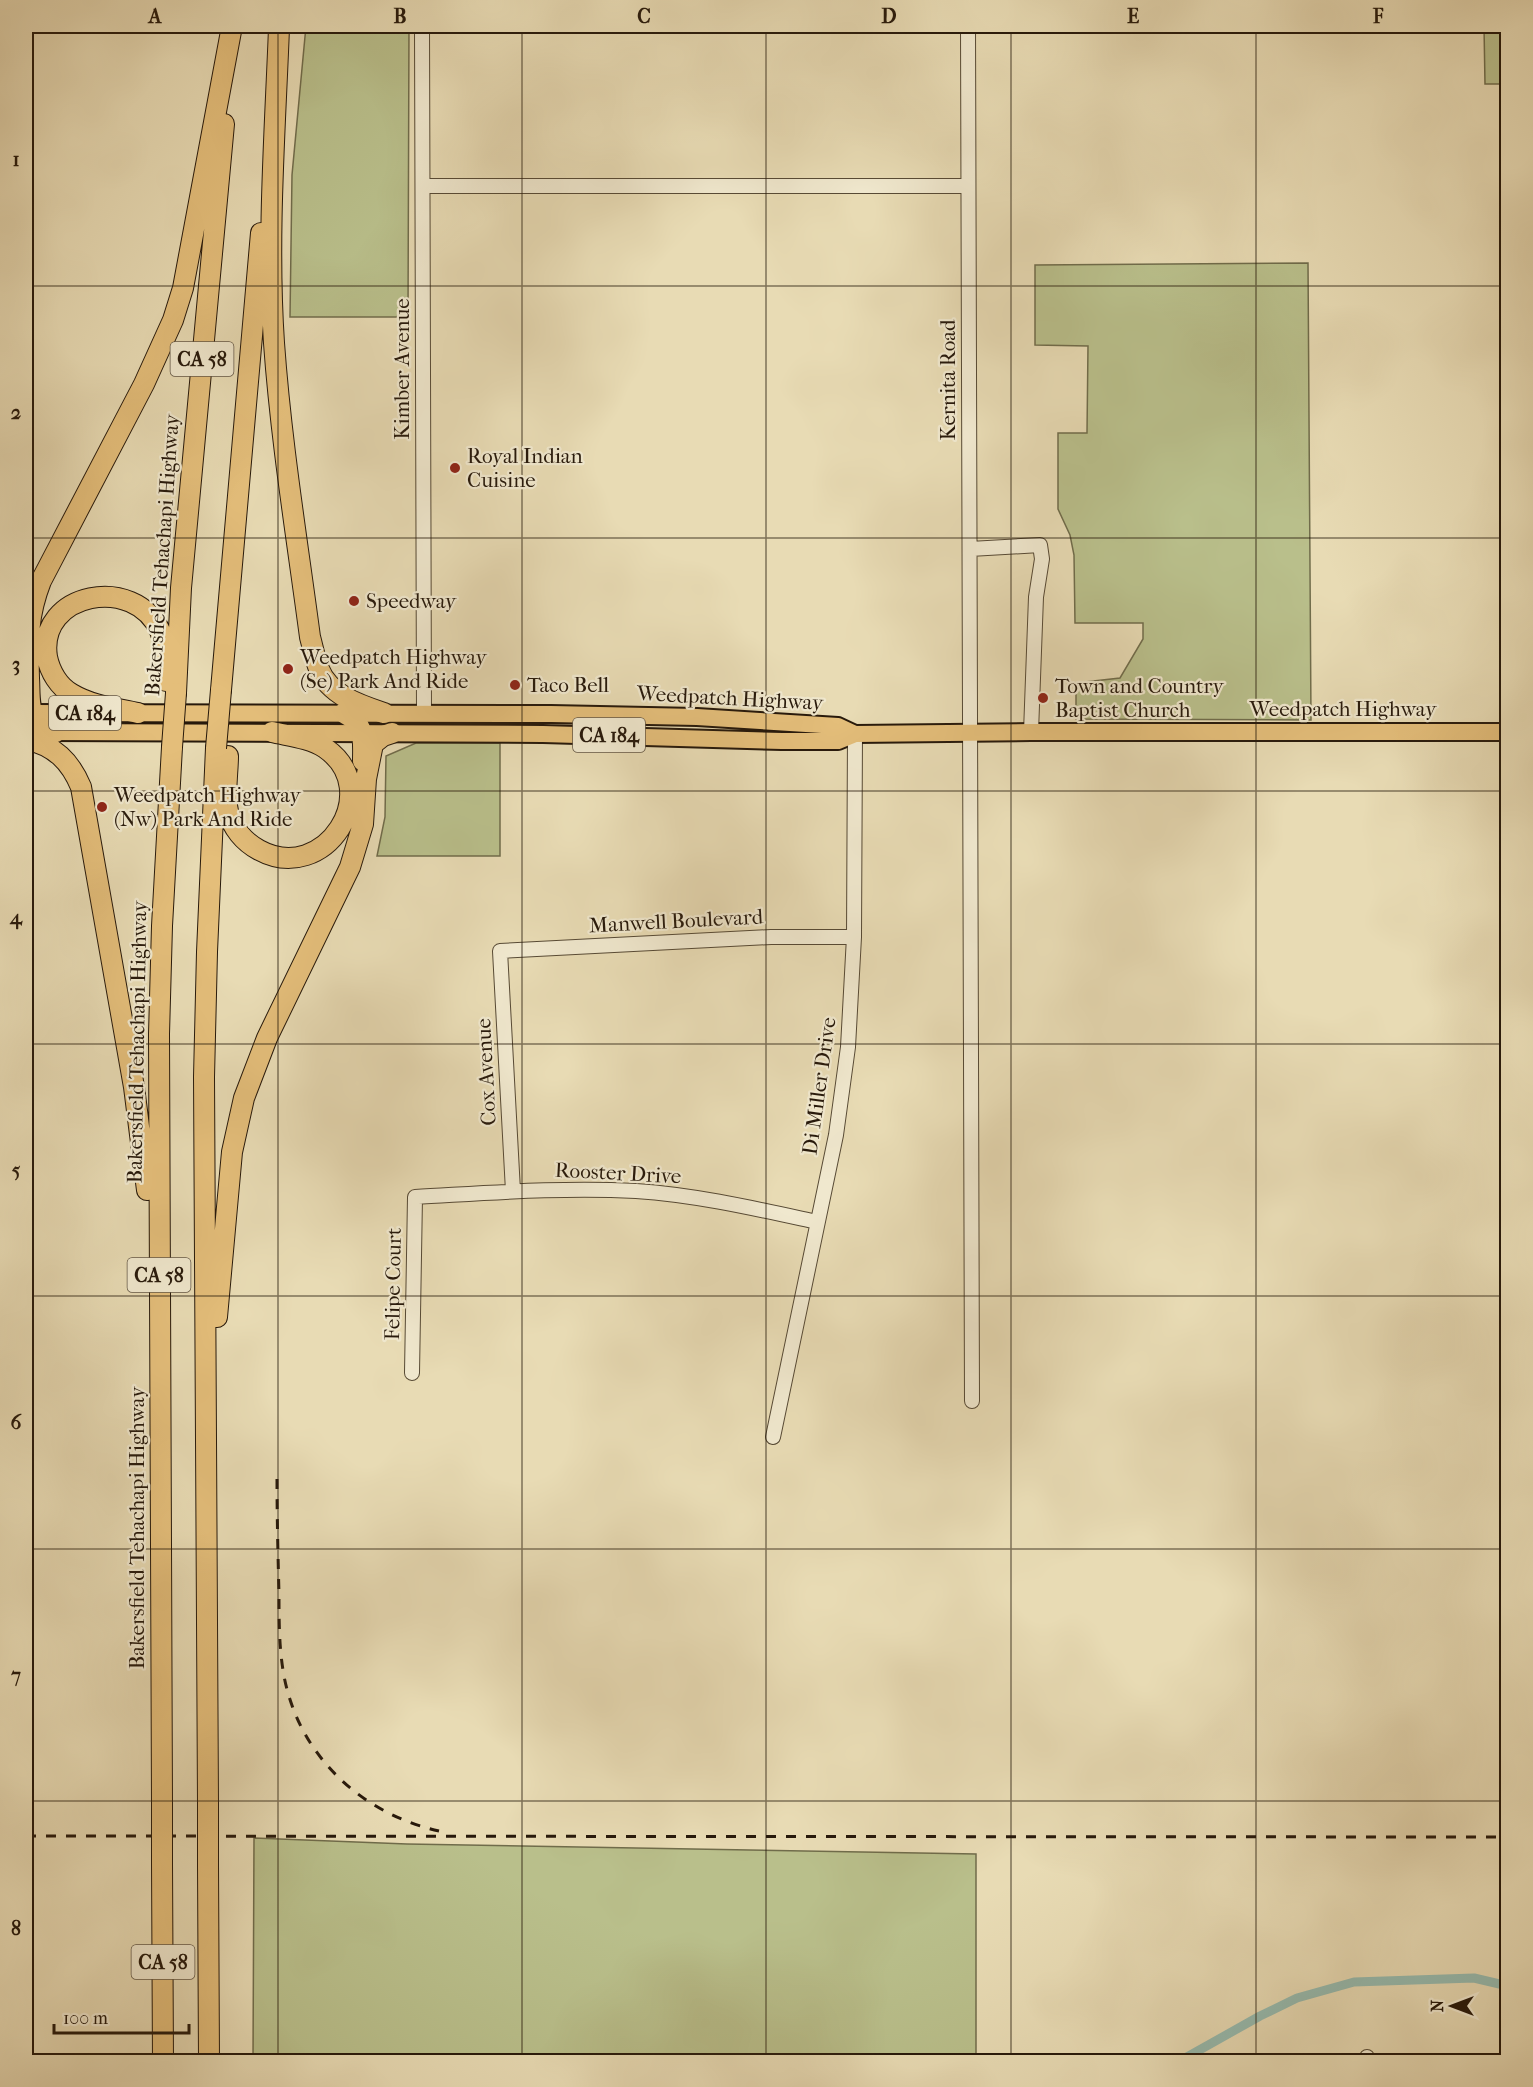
<svg xmlns="http://www.w3.org/2000/svg" width="1533" height="2087" font-family="'IM FELL French Canon',serif">
  <style>
    .green { fill: #b9bf8b; stroke: #706c4b; stroke-width: 1.5 }
    .lines { fill: none; stroke-linecap: round; stroke-linejoin: round }
    .canal { stroke: #97bbaf; stroke-width: 9 }
    .minor-casing { stroke: #574a35; stroke-width: 16 }
    .major-casing { stroke: #27190b; stroke-width: 20 }
    .highway-casing { stroke: #27190b; stroke-width: 22 }
    .minor { stroke: #f0e8ce; stroke-width: 14 }
    .major { stroke: #e4be7a; stroke-width: 16 }
    .highway { stroke: #e4be7a; stroke-width: 20 }
    .rail { stroke: #27190b; stroke-width: 3; stroke-dasharray: 10 10; stroke-linecap: butt }
    .highway-bridge-casing { stroke: #27190b; stroke-width: 22; stroke-linecap: butt }
    .highway-bridge { stroke: #e4be7a; stroke-width: 20 }
    .grid { fill: none; stroke: #27190b; stroke-width: 1.5; stroke-opacity: 0.55 }
    .poi-dot { fill: #8f2418; stroke: #f0e8ce; stroke-width: 2 }
    .labels { text-anchor: middle; dominant-baseline: central; stroke-width: 4.5; stroke-linejoin: round; paint-order: stroke }
    .shield { fill: #f0e8ce; stroke: #635746; stroke-width: 1.5 }
    .shield-label { font-size: 20px; font-weight: bold; fill: #27190b }
    .street-label { font-size: 21px; fill: #27190b; stroke: #f0e8ce }
    .poi-label { font-size: 21px; fill: #27190b; stroke: #f0e8ce; text-anchor: start }
    .neatline { fill: none; stroke: #27190b; stroke-width: 2 }
    .grid-label { font-size: 20px; text-anchor: middle; font-weight: bold; fill: #27190b }
  </style>
  <rect width="100%" height="100%" fill="#e8dbb4"/>
  <filter id="stains"><feTurbulence type="fractalNoise" baseFrequency=".00333" numOctaves="4"/><feColorMatrix values="0 0 0 0 .2 0 0 0 0 .09 0 0 0 0 .02 0 0 0 .5 -.17"/></filter>
  <radialGradient id="worn" r=".72"><stop offset=".6" stop-color="#630" stop-opacity="0"/><stop offset="1" stop-color="#630" stop-opacity=".3"/></radialGradient>
  <!-- green -->
  <path class="green" d="M306,26H409L408,317H290L292,175Z
    M1484,26H1507V84H1485Z
    M1308,263L1311,720L1076,719V683L1120,678L1143,639V623H1075L1074,555L1070,535L1058,509V433H1087L1088,346L1035,345V265Z
    M416,743H500V856H377L385,817L386,756Z
    M254,1838L407,1844L976,1854V2061H253Z"/>
  <g class="lines">
    <!-- canal -->
    <path class="canal" d="M1178,2062L1260,2016L1297,1998L1354,1982L1474,1978L1508,1986"/>
    <defs>
      <path id="minor" d="M422,26L424,713
        M968,26L972,1401
        M423,186H968
        M970,549L1040,545L1042,559L1036,597L1031,732
        M513,1191L500,951L771,937H854
        M412,1373L415,1197C489,1193 562,1187 636,1191C697,1195 757,1209 817,1222
        M773,1437L836,1135L848,1047L854,937L855,734
        M1367,2057V2062"/>
      <path id="major" d="M26,713L551,714L697,717L838,726L855,734
        M43,732L543,734L782,741H838L855,734L1031,732H1508"/>
      <path id="highway" d="M279,28C275,132 267,238 274,343C281,441 297,539 310,637C313,648 315,659 319,669C329,695 360,705 384,713
        M221,690L261,233
        M176,693L181,588L224,124
        M138,713C116,708 92,706 72,694C59,687 50,672 47,657C37,592 135,574 160,631C166,646 165,665 166,681
        M344,713C366,725 363,739 363,761
        M56,732C49,729 40,726 36,720C28,709 30,692 29,678C28,641 27,617 41,581L144,384L173,320L183,288L232,26
        M26,739C55,746 70,761 81,787L134,1087L147,1190
        M228,756C228,773 224,794 228,811C232,828 244,842 259,850C325,886 386,790 325,748C310,738 289,736 272,732
        M217,1317L232,1152L244,1098L267,1038L350,867L363,824L366,779L373,744L383,736L392,733
        M162,1803L159,1034L162,926L172,747
        M208,1803L204,1077L207,952L216,748
        M162,1863L163,2062
        M208,1865L209,2062"/>
    </defs>
    <!-- minor casing -->
    <use href="#minor" class="minor-casing"/>
    <!-- major casing -->
    <use href="#major" class="major-casing"/>
    <!-- highway casing -->
    <use href="#highway" class="highway-casing"/>
    <!-- minor -->
    <use href="#minor" class="minor"/>
    <!-- major -->
    <use href="#major" class="major"/>
    <!-- highway -->
    <use href="#highway" class="highway"/>
    <!-- rail -->
    <path class="rail" d="M277,1479C277,1518 278,1556 279,1594C279,1621 279,1649 284,1676C299,1756 362,1814 439,1831
      M26,1836L1508,1837"/>
    <defs>
      <path id="highway-bridge" d="M172,747L176,693
        M216,748L221,690
        M162,1803V1863
        M208,1803V1865"/>
    </defs>
    <!-- highway-bridge casing -->
    <use href="#highway-bridge" class="highway-bridge-casing"/>
    <!-- highway-bridge -->
    <use href="#highway-bridge" class="highway-bridge"/>
  </g>
  <!-- grid -->
  <path class="grid" d="M278,26V2062M522,26V2062M766,26V2062M1011,26V2062M1256,26V2062M26,286H1508M26,538H1508M26,791H1508M26,1044H1508M26,1296H1508M26,1549H1508M26,1801H1508"/>
  <!-- markers -->
  <g class="poi-dot">
    <circle cx="455" cy="468" r="6"/>
    <circle cx="354" cy="601" r="6"/>
    <circle cx="288" cy="669" r="6"/>
    <circle cx="515" cy="685" r="6"/>
    <circle cx="1043" cy="698" r="6"/>
    <circle cx="102" cy="807" r="6"/>
  </g>
  <g class="labels">
    <!-- shield labels -->
    <g class="shield">
      <rect x="170.5" y="342" width="63" height="34" rx="4.5"/>
      <rect x="49" y="696" width="72" height="34" rx="4.5"/>
      <rect x="573" y="718" width="72" height="34" rx="4.5"/>
      <rect x="127.5" y="1258" width="63" height="34" rx="4.5"/>
      <rect x="131.5" y="1945" width="63" height="34" rx="4.5"/>
    </g>
    <g class="shield-label">
      <text x="202" y="359">CA 58</text>
      <text x="85" y="713">CA 184</text>
      <text x="609" y="735">CA 184</text>
      <text x="159" y="1275">CA 58</text>
      <text x="163" y="1962">CA 58</text>
    </g>
    <!-- street labels -->
    <g class="street-label">
      <text transform="translate(402 369) rotate(-90)">Kimber Avenue</text>
      <text transform="translate(948 380) rotate(-90)">Kernita Road</text>
      <text transform="translate(162 555) rotate(-86)">Bakersfield Tehachapi Highway</text>
      <text transform="translate(730 698) rotate(3)">Weedpatch Highway</text>
      <text x="1343" y="709">Weedpatch Highway</text>
      <text transform="translate(676 921) rotate(-3)">Manwell Boulevard</text>
      <text transform="translate(137 1042) rotate(-89)">Bakersfield Tehachapi Highway</text>
      <text transform="translate(486 1072) rotate(-93)">Cox Avenue</text>
      <text transform="translate(819 1086) rotate(-82)">Di Miller Drive</text>
      <text transform="translate(618 1173) rotate(3)">Rooster Drive</text>
      <text transform="translate(393 1284) rotate(-89)">Felipe Court</text>
      <text transform="translate(137 1528) rotate(-90)">Bakersfield Tehachapi Highway</text>
    </g>
    <!-- poi labels -->
    <g class="poi-label">
      <text x="467" y="456">Royal Indian<tspan x="467" dy="24">Cuisine</tspan></text>
      <text x="366" y="601">Speedway</text>
      <text x="300" y="657">Weedpatch Highway<tspan x="300" dy="24">(Se) Park And Ride</tspan></text>
      <text x="527" y="685">Taco Bell</text>
      <text x="1055" y="686">Town and Country<tspan x="1055" dy="24">Baptist Church</tspan></text>
      <text x="114" y="795">Weedpatch Highway<tspan x="114" dy="24">(Nw) Park And Ride</tspan></text>
    </g>
  </g>
  <!-- margin -->
  <rect width="1533" height="2087" fill="none" stroke="#e8dbb4" stroke-width="66"/>
  <!-- north arrow -->
  <g transform="translate(1452 2006) rotate(270)" stroke="#f0e8ce" stroke-width="4.5" paint-order="stroke">
  <path d="M0-4.5L10 22L0 15L-10 22Z" fill="#27190b"/>
  <text y="-9" font-size="16" font-weight="bold" text-anchor="middle" fill="#27190b">N</text>
  </g>
  <!-- scale -->
  <path d="M54 2024v9h135v-9" fill="none" stroke="#27190b" stroke-width="3"/>
  <text x="63" y="2024" font-size="18" fill="#27190b" stroke="#f0e8ce" stroke-width="4.5" paint-order="stroke">100 m</text>
  <rect x="33" y="33" width="1467" height="2021" class="neatline"/>
  <g class="grid-label">
    <text x="155" y="23">A</text>
    <text x="400" y="23">B</text>
    <text x="644" y="23">C</text>
    <text x="889" y="23">D</text>
    <text x="1133" y="23">E</text>
    <text x="1378" y="23">F</text>
    <text x="16" y="166">1</text>
    <text x="16" y="419">2</text>
    <text x="16" y="671">3</text>
    <text x="16" y="924">4</text>
    <text x="16" y="1177">5</text>
    <text x="16" y="1429">6</text>
    <text x="16" y="1682">7</text>
    <text x="16" y="1935">8</text>
  </g>
  <rect width="100%" height="100%" filter="url(#stains)"/>
  <rect width="100%" height="100%" fill="url(#worn)"/>
</svg>
